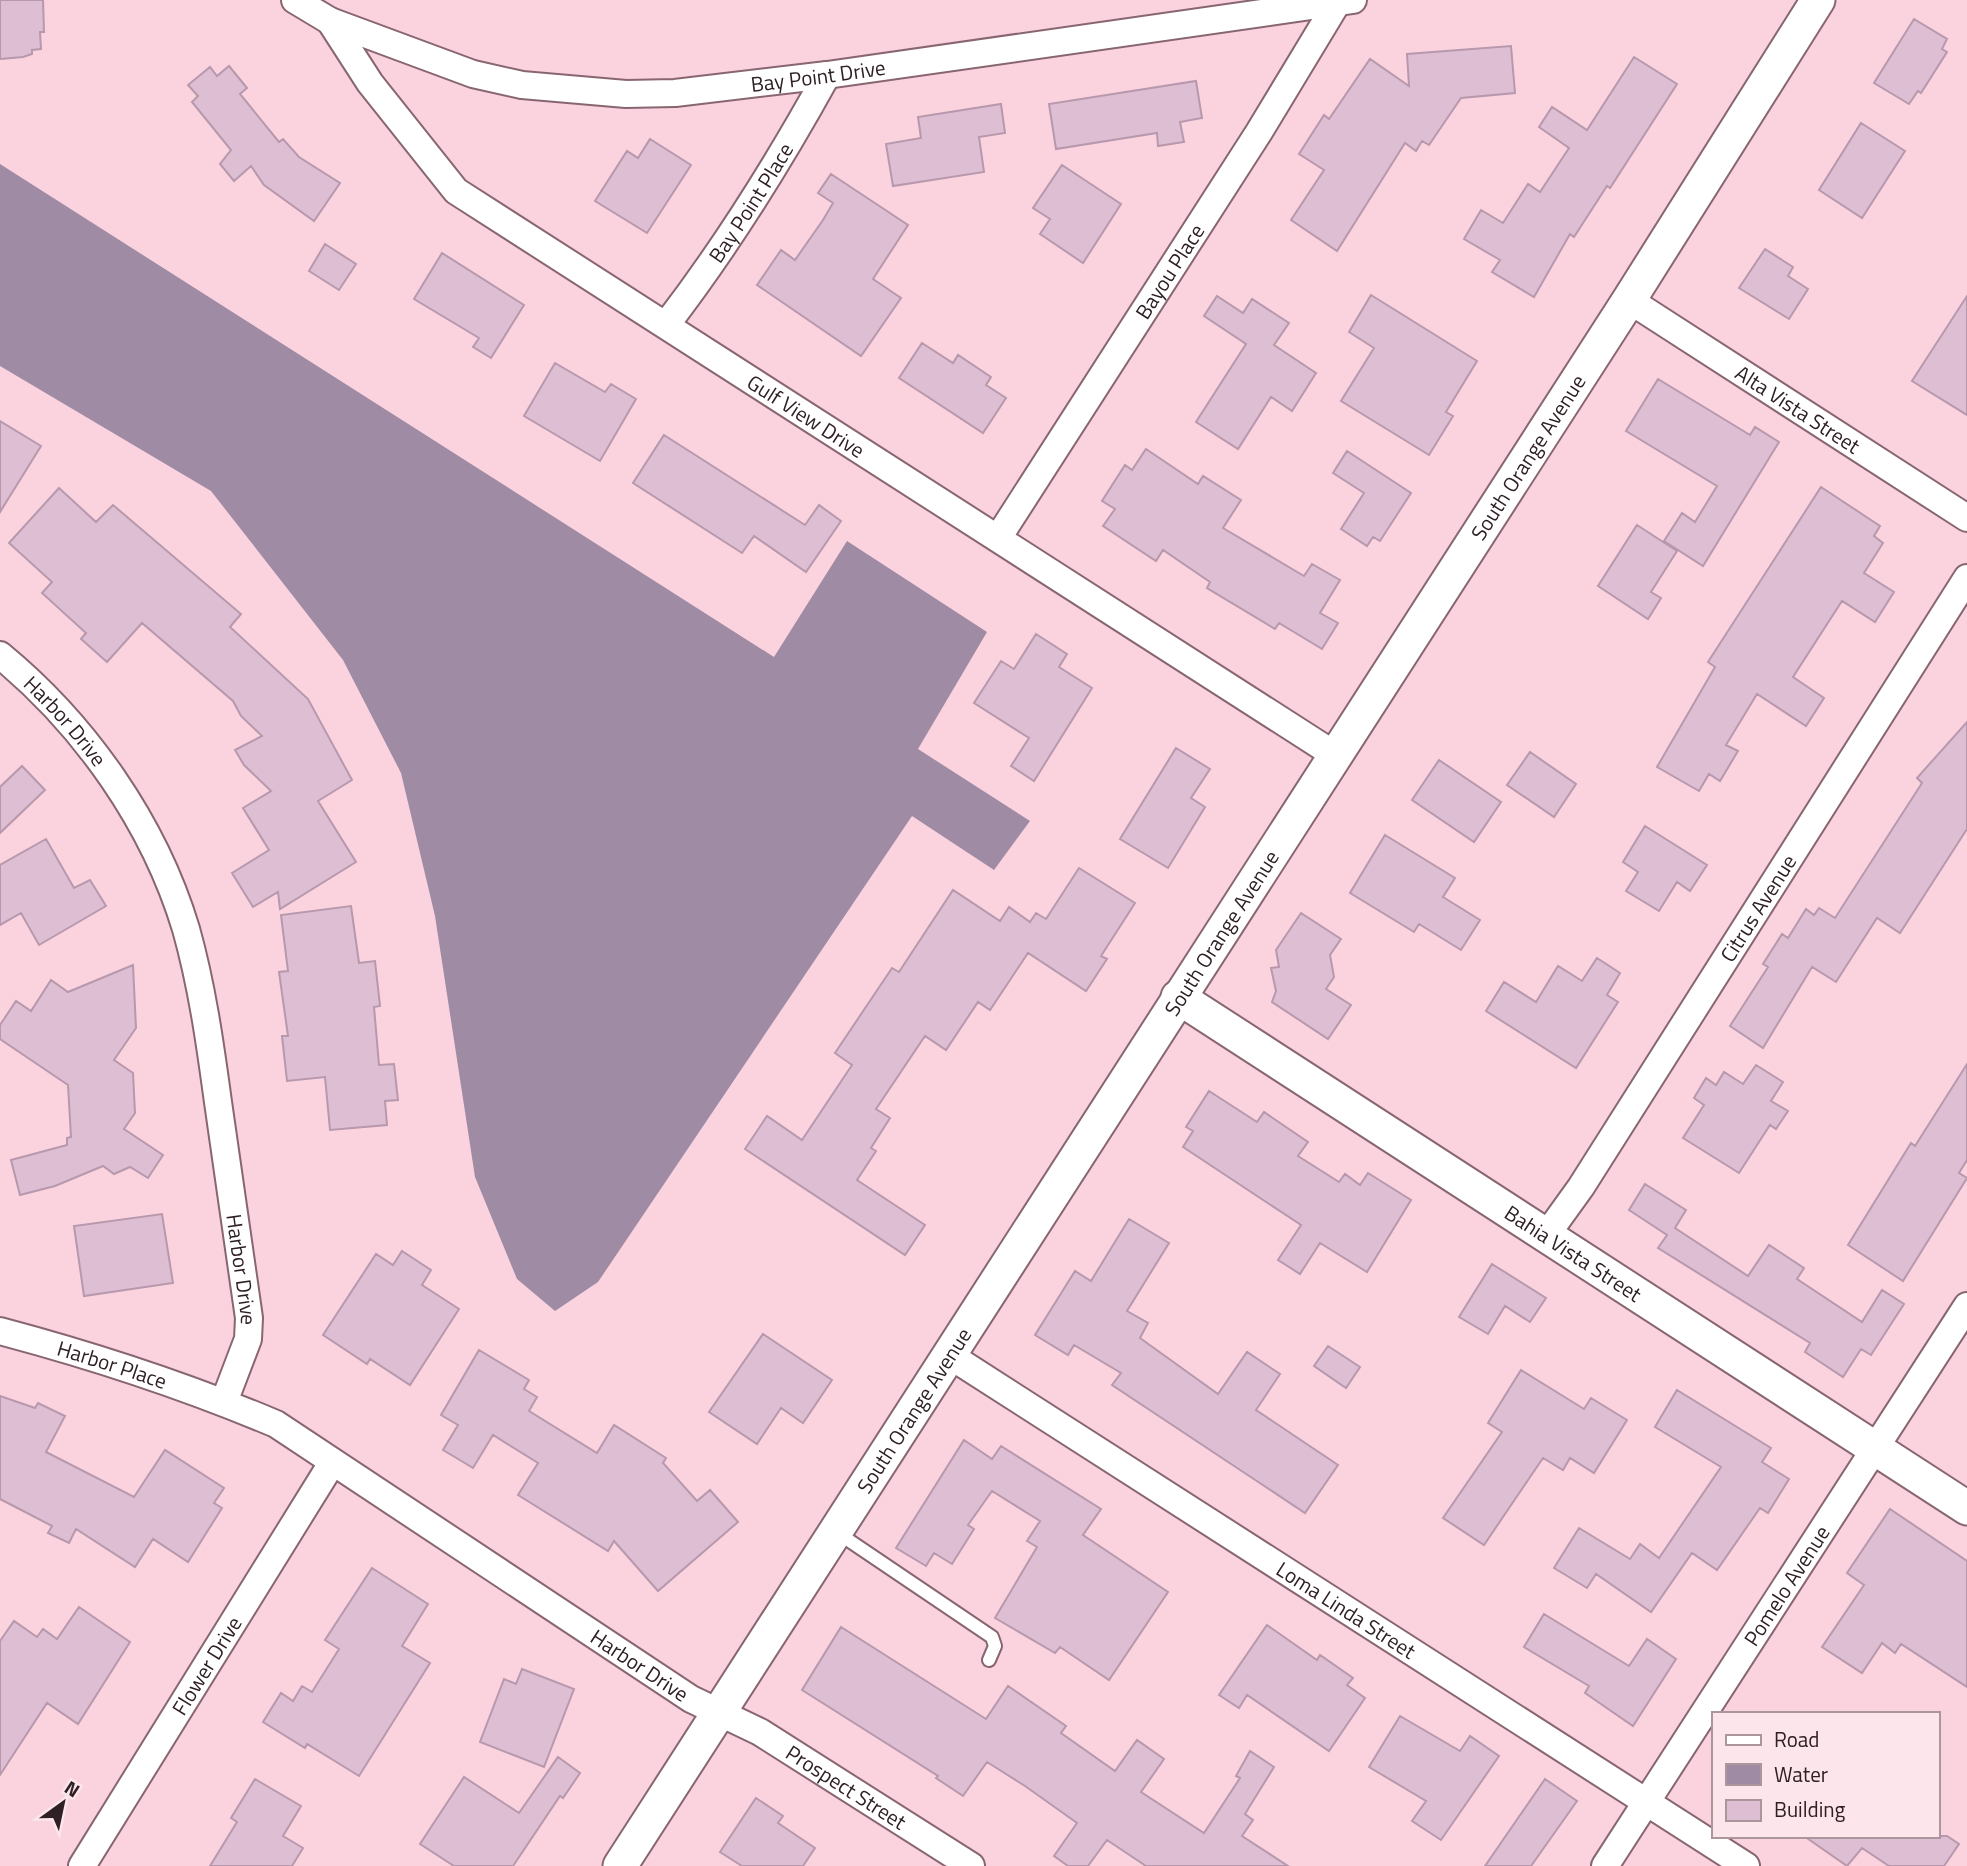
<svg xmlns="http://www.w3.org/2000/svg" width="1967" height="1866" font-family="'Titillium Web',sans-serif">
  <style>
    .water { fill: #9f8ba4 }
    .building { fill: #ddbed2; stroke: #b798ac; stroke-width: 2 }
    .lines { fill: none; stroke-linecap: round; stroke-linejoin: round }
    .service-casing { stroke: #886671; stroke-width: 16 }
    .minor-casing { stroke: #886671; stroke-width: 30 }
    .tertiary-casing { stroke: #886671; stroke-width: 37 }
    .service { stroke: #fff; stroke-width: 12 }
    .minor { stroke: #fff; stroke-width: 26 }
    .tertiary { stroke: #fff; stroke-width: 33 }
    .labels { text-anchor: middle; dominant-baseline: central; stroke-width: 5; stroke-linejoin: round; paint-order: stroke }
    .street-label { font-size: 21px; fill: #2e2024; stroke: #fde5ec }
  </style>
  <rect width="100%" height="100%" fill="#fbd3df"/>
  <!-- water -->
  <path class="water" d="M0,164L774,657L847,541L987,632L918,749L1030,821L994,870L912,816L598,1282L555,1311L517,1279L475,1177L435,916L401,773L343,660L211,491L0,366Z"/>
  <!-- building -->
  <path class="building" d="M0,0H43L44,32H40L41,49L32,50V54L23,57L0,59Z
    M1914,19L1947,39L1942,49L1947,52L1921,93L1918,91L1909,104L1874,83Z
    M1511,46L1515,93L1461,98L1429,145L1422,141L1416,151L1405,143L1337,251L1291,220L1324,170L1299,154L1324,115L1329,119L1370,59L1409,86L1407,54Z
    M1634,57L1677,84L1610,188L1607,186L1574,237L1570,234L1534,297L1492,272L1500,260L1464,239L1481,210L1503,223L1528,184L1540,192L1569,148L1539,127L1552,107L1587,130Z
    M229,66L247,88L240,94L279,142L283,139L299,157L340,183L314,221L264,185L251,166L234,181L220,164L231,150L192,102L198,96L188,85L210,67L217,76Z
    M1196,81L1202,118L1180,122L1184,142L1158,146L1157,133L1056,149L1049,104Z
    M1001,104L1005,133L979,137L984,172L893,186L886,144L921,138L918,117Z
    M1861,123L1905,151L1862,218L1819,190Z
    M650,139L691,165L647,233L595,201L627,151L638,158Z
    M1062,165L1121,204L1083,263L1040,234L1050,219L1033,208Z
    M831,174L908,225L873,279L901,298L861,356L757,285L781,250L795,260L823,220L833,203L818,193Z
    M325,244L356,264L339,290L309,271Z
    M1765,249L1793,267L1788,276L1808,289L1789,319L1739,288Z
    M442,253L524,305L491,358L473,347L479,338L414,299Z
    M1371,295L1477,361L1446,412L1453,416L1429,455L1341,401L1374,348L1349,332Z
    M1217,296L1243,313L1252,299L1289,323L1274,345L1316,373L1292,411L1271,397L1238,449L1196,422L1246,344L1204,316Z
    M1967,296V415L1912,381Z
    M922,343L953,363L958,355L991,377L986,385L1006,398L983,433L899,378Z
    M555,363L605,392L611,384L636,399L600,461L524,416Z
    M1658,379L1750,435L1755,427L1779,442L1703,566L1664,541L1682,513L1695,522L1717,486L1626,431Z
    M0,421L41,446L0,512Z
    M664,435L805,525L819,505L841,521L806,572L754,536L742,553L633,483Z
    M1146,449L1198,484L1203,476L1241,500L1223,528L1304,576L1312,564L1340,580L1320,613L1338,623L1322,649L1279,623L1275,629L1207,588L1210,582L1163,550L1156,561L1103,526L1115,509L1102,501L1125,465L1132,470Z
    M1347,451L1411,493L1380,541L1373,537L1367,546L1341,529L1364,493L1333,473Z
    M1821,487L1880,526L1874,536L1883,543L1864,573L1894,592L1875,622L1842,601L1793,677L1824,698L1806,726L1757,694L1726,745L1738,751L1720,781L1709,774L1699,791L1657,767L1715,667L1708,662Z
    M59,488L96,522L113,505L241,614L230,627L308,699L352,780L318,801L356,862L280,909L278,892L253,907L232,873L269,850L243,808L271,791L244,765L235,750L262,736L241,716L233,701L142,623L107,662L81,639L86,633L42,593L52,582L9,543Z
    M1637,525L1677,551L1651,592L1661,598L1648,619L1598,586Z
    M1036,634L1067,654L1059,667L1092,688L1034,781L1011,766L1029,738L974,703L1001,661L1014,669Z
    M1967,722V829L1900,933L1877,918L1836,982L1812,967L1763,1048L1730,1026L1768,967L1763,964L1782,934L1788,938L1806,909L1814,915L1819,908L1835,918L1922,783L1917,778Z
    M1176,748L1210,769L1191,798L1205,807L1168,868L1120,839Z
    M1530,752L1576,784L1554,817L1507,785Z
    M1439,760L1501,802L1474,842L1412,800Z
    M22,766L45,790L0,833V787Z
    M1645,826L1707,865L1690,891L1677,882L1659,911L1626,891L1638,872L1623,862Z
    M1385,835L1455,878L1443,897L1480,920L1461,950L1419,924L1414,932L1350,893Z
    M46,839L74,888L90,880L106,906L39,945L21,913L0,925V865Z
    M1079,868L1135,903L1101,956L1107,959L1086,991L1028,953L990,1010L978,1002L946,1050L925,1036L876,1109L890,1118L871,1148L876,1151L857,1180L925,1225L905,1255L745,1149L767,1116L802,1140L852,1065L835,1053L892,968L899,972L953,890L1000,921L1009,907L1030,922L1036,913L1046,919Z
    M351,906L359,963L375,961L380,1006L374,1007L379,1065L394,1064L398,1100L385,1101L387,1125L330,1130L325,1077L287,1081L282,1036H288L279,972L288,971L281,915Z
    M1301,913L1341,939L1330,955L1334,977L1326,989L1351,1005L1328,1039L1272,1002L1276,991L1271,968L1279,967L1276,950Z
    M1597,958L1620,973L1607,995L1618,1002L1576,1068L1486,1011L1504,982L1536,1002L1558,966L1582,981Z
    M133,965L136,1028L114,1060L133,1073L135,1113L124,1129L163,1155L148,1178L130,1167L114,1174L103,1166L55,1186L20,1195L11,1160L67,1145V1138L71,1137L68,1085L0,1039V1025L16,1001L31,1011L51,980L68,992Z
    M1967,1064V1160L1959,1173L1967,1178L1903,1281L1848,1245L1911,1143L1915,1146Z
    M1756,1065L1783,1082L1771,1101L1788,1111L1776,1129L1770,1125L1739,1173L1683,1138L1704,1105L1694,1098L1706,1078L1716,1085L1724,1072L1743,1084Z
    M1209,1091L1257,1122L1264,1112L1308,1142L1298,1156L1339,1182L1345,1174L1360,1185L1368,1173L1411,1200L1367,1272L1320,1243L1300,1274L1278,1260L1301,1225L1183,1147L1193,1131L1186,1127Z
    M1645,1184L1686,1210L1675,1228L1748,1276L1769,1245L1804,1268L1797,1279L1862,1322L1882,1290L1904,1304L1871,1355L1861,1349L1843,1377L1805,1352L1810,1343L1658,1248L1667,1235L1629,1210Z
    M162,1214L173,1283L84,1296L74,1226Z
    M1129,1219L1169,1243L1127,1311L1148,1323L1140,1338L1218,1394L1247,1352L1280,1374L1256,1410L1338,1465L1305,1513L1112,1385L1121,1373L1074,1345L1068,1355L1035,1335L1075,1271L1091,1281Z
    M402,1251L431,1270L422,1285L459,1309L410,1385L370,1359L367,1364L323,1335L376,1254L393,1265Z
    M1492,1264L1546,1298L1530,1322L1505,1306L1488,1334L1459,1317Z
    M763,1334L832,1380L803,1423L781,1408L757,1444L709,1412Z
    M1328,1346L1360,1367L1346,1388L1314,1366Z
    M479,1350L529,1380L524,1389L537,1397L529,1411L597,1453L614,1425L666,1458L663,1463L697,1501L710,1490L738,1522L658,1591L614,1541L608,1551L518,1495L538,1463L493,1435L473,1468L443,1450L458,1425L441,1415Z
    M1521,1370L1584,1409L1591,1398L1627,1420L1594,1473L1570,1458L1563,1470L1543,1458L1484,1545L1443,1518L1502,1432L1488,1423Z
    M1677,1390L1771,1448L1762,1462L1789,1479L1768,1513L1760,1508L1717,1570L1692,1553L1651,1612L1596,1574L1587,1588L1554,1568L1579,1528L1630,1559L1640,1544L1659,1558L1721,1467L1655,1427Z
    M0,1396L35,1408L38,1403L65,1416L46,1452L134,1497L165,1450L224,1488L214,1503L222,1508L188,1562L153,1539L135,1567L76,1529L69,1543L48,1533L52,1526L0,1499Z
    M964,1440L992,1459L1001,1446L1101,1509L1083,1535L1168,1592L1109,1680L1060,1647L1055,1653L995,1618L1037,1547L1027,1541L1040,1521L992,1491L968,1525L974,1529L952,1564L934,1553L926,1566L896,1548Z
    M1890,1509L1967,1561V1687L1901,1644L1895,1653L1882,1643L1862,1673L1822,1647L1864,1585L1847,1573Z
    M372,1568L428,1604L402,1646L430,1663L359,1776L307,1744L305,1748L263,1722L281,1693L293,1701L302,1686L312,1692L339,1649L325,1640Z
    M79,1607L130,1642L78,1724L47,1703L0,1775V1641L14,1621L37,1637L43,1629L57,1639Z
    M1544,1614L1629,1666L1647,1639L1676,1659L1633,1726L1585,1693L1589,1686L1524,1647Z
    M1267,1625L1317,1660L1320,1655L1353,1678L1347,1685L1365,1698L1329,1751L1247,1695L1239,1708L1219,1695Z
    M841,1627L986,1719L1008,1686L1066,1726L1061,1733L1115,1771L1137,1740L1164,1759L1141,1792L1204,1833L1240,1778L1236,1776L1250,1751L1274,1767L1245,1814L1253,1820L1242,1836L1288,1866H1146L1107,1840L1088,1866H1068L1054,1856L1077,1823L1025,1786L987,1762L963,1796L936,1778L938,1776L802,1690Z
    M522,1669L574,1689L544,1767L480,1742L504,1679L516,1684Z
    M1400,1716L1460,1751L1470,1736L1499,1756L1441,1840L1412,1821L1426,1801L1369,1767Z
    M558,1757L580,1773L563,1798L560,1796L513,1866H454L420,1844L464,1777L519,1813Z
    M255,1779L301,1806L283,1836L303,1848L292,1866H210L237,1822L231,1818Z
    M1545,1779L1577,1801L1531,1866H1485Z
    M756,1798L783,1816L778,1823L815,1848L803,1866H742L720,1852Z
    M1804,1836H1947L1959,1844L1944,1866H1889L1862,1848L1847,1866Z"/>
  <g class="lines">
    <defs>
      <path id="service" d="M835,1531L992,1637L995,1646L989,1660"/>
      <g id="minor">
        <path id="s1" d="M295,0L330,21L473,74L522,85L626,94L675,93L827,75L1353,0"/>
        <path id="s2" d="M330,21L370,83L456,191L1335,755"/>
        <path id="s3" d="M1629,300L1967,518"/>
        <path id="s4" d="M666,325C726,247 779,162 827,75"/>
        <path id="s5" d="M998,538L1259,132L1337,3"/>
        <path id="s6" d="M0,655C85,725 154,823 186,929C202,986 210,1043 218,1102C228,1174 239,1246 249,1318L248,1339L224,1402"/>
        <path id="s7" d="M1545,1237L1581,1187L1967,578"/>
        <path id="s8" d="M0,1331C94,1356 186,1386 276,1424L691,1699L760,1732L971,1866"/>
        <path id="s9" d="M949,1355L1746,1866"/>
        <path id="s10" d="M82,1866L332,1463"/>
        <path id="s11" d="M1605,1866L1967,1306"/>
      </g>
      <g id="tertiary">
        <path id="s12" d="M1178,997L1967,1508"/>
        <path id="s13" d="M620,1866L1629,300L1818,0"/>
      </g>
    </defs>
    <!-- service casing -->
    <use href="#service" class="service-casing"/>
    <!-- minor casing -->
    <use href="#minor" class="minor-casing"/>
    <!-- tertiary casing -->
    <use href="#tertiary" class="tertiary-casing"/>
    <!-- service -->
    <use href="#service" class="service"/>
    <!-- minor -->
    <use href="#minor" class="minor"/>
    <!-- tertiary -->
    <use href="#tertiary" class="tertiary"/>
  </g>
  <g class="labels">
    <!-- street labels -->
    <g class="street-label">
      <text stroke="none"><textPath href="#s1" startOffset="541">Bay Point Drive</textPath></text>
      <text stroke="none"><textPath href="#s4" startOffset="149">Bay Point Place</textPath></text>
      <text stroke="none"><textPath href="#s5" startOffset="317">Bayou Place</textPath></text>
      <text stroke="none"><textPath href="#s3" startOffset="201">Alta Vista Street</textPath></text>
      <text stroke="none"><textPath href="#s2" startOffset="628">Gulf View Drive</textPath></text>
      <text stroke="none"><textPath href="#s13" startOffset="1676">South Orange Avenue</textPath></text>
      <text stroke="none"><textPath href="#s6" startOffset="93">Harbor Drive</textPath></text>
      <text stroke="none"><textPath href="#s7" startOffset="392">Citrus Avenue</textPath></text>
      <text stroke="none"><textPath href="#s13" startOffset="1110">South Orange Avenue</textPath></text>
      <text stroke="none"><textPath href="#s12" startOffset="471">Bahia Vista Street</textPath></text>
      <text stroke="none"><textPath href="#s6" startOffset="681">Harbor Drive</textPath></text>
      <text stroke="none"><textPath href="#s8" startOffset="117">Harbor Place</textPath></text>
      <text stroke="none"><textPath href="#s13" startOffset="542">South Orange Avenue</textPath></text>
      <text stroke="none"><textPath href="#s11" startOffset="334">Pomelo Avenue</textPath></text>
      <text stroke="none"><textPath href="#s9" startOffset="472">Loma Linda Street</textPath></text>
      <text stroke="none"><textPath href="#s10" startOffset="236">Flower Drive</textPath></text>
      <text stroke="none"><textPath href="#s8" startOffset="728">Harbor Drive</textPath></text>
      <text stroke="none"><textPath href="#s8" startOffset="968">Prospect Street</textPath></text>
    </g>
  </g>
  <!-- legend -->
  <rect x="1712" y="1712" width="228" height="126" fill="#fde5ec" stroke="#aa969c" stroke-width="2"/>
  <rect x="1726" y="1735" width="35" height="10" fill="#ffffff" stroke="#aa969c" stroke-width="2"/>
  <text x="1774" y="1747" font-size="21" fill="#2e2024">Road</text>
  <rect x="1726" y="1764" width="35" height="21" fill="#9f8ba4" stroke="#aa969c" stroke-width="2"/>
  <text x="1774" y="1782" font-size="21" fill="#2e2024">Water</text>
  <rect x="1726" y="1800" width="35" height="21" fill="#ddbed2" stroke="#aa969c" stroke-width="2"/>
  <text x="1774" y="1817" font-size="21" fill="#2e2024">Building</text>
  <!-- north arrow -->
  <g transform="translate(63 1803) rotate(33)" stroke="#fde5ec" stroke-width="5" paint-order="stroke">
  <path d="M0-5L12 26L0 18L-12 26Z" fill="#2e2024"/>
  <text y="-10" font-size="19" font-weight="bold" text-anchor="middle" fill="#2e2024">N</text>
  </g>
</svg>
